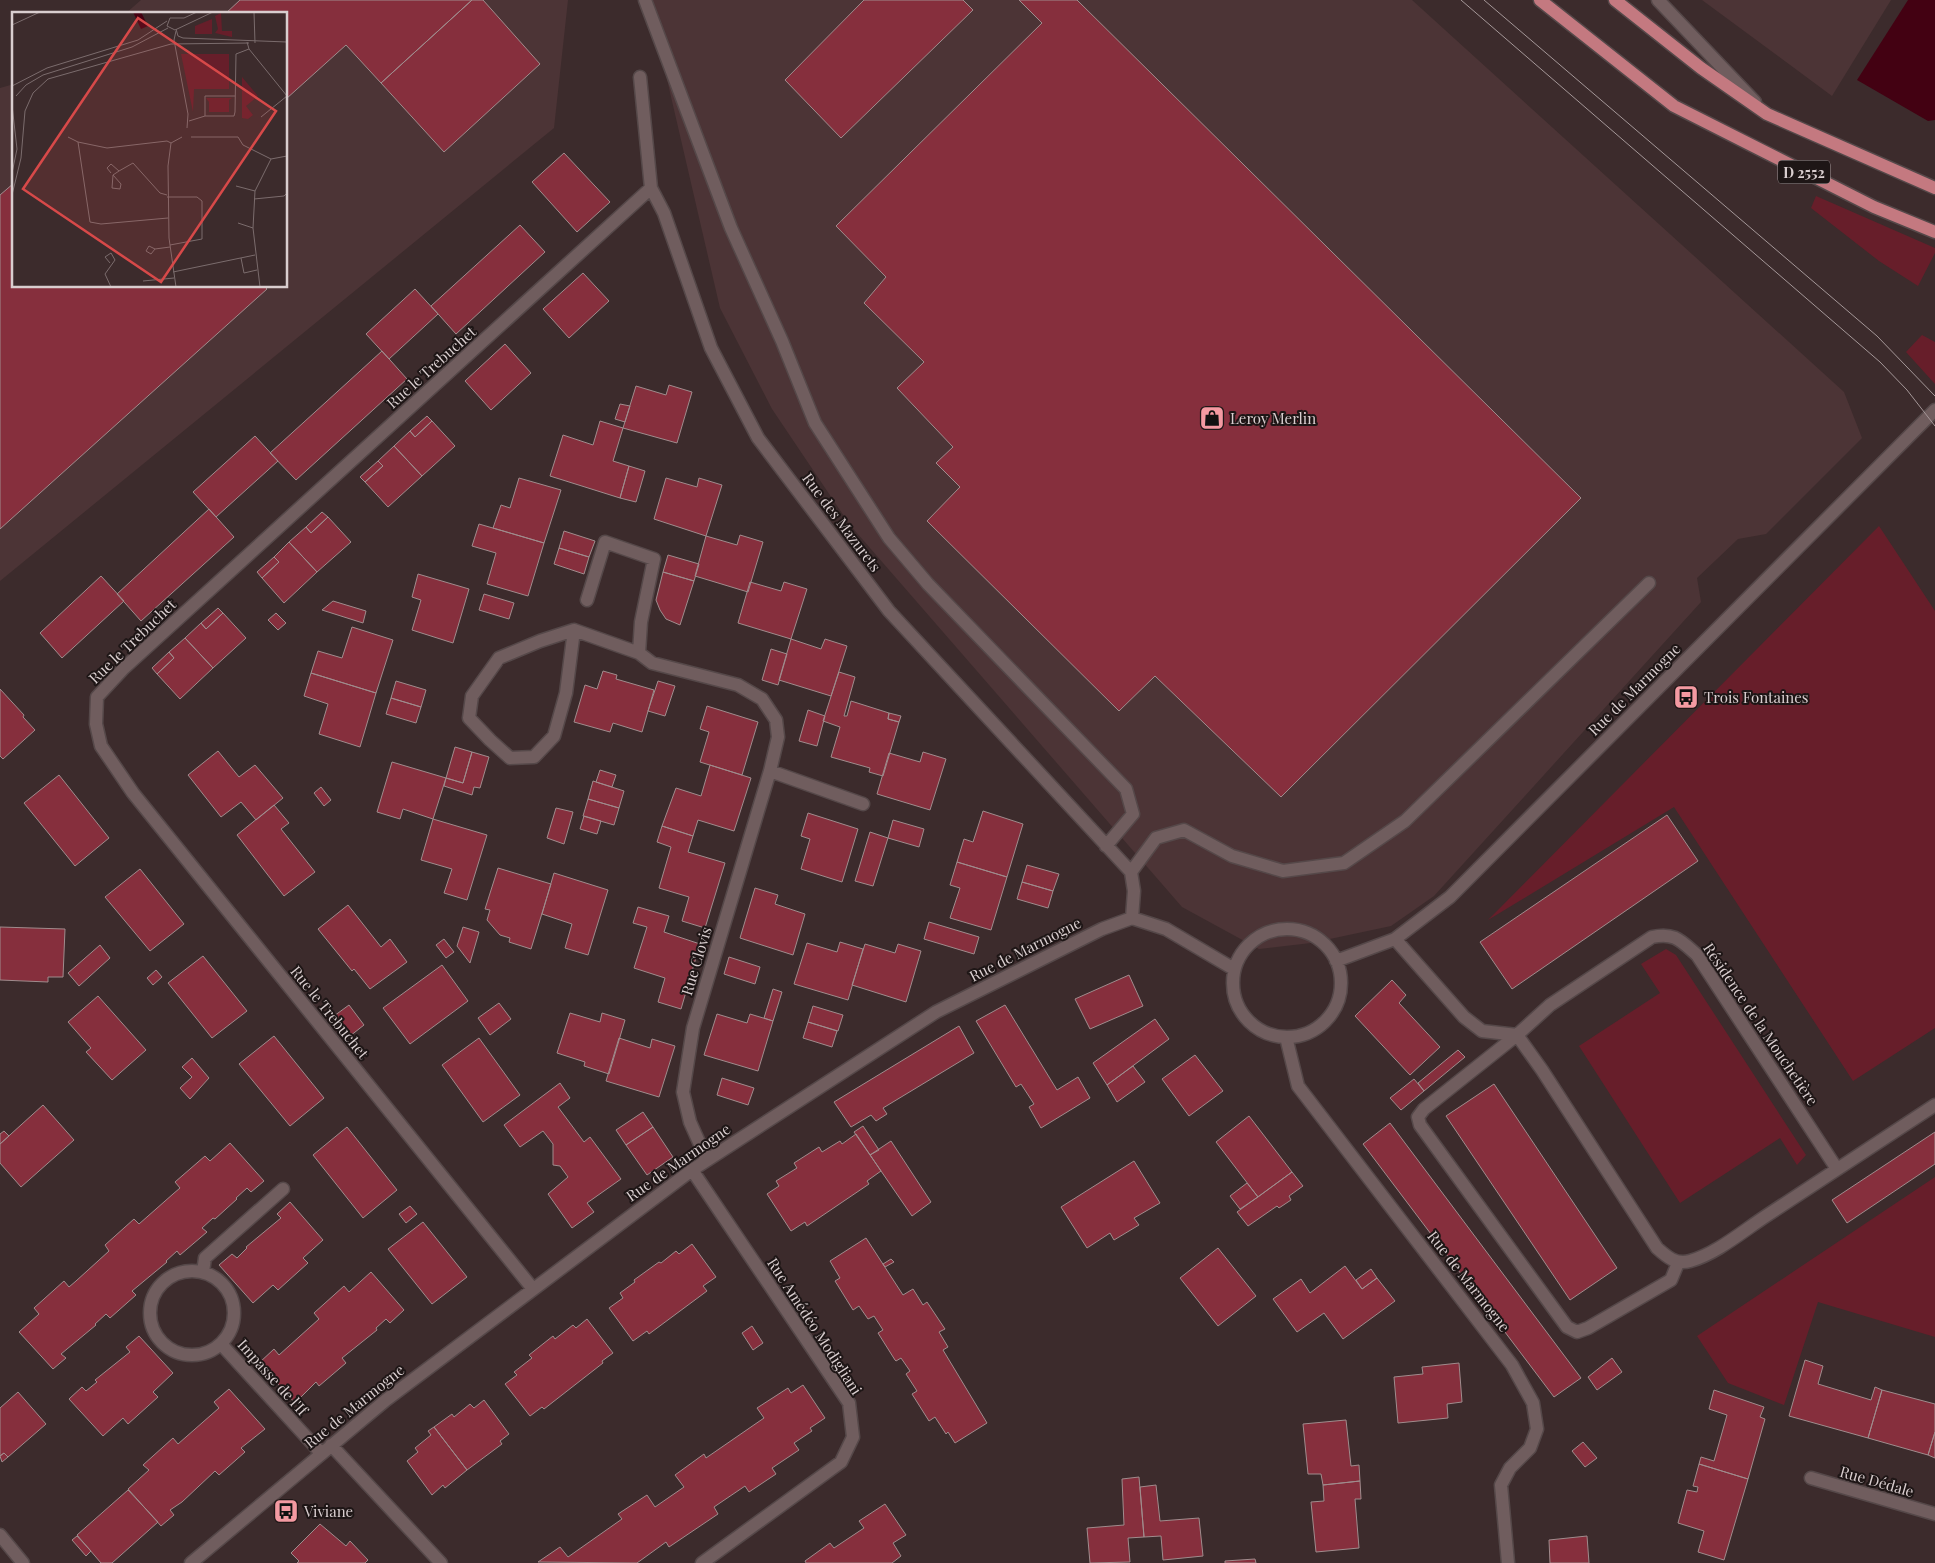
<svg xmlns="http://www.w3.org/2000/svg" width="1935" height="1563" font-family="'Playfair Display',serif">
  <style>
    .built { fill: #4c3436 }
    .green { fill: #671e2a }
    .water { fill: #430112 }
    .building { fill: #862f3d; stroke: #a08c8d }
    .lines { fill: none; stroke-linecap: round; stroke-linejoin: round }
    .minor-casing { stroke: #554849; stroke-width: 15 }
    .major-casing { stroke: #554849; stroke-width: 15 }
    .minor { stroke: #705d5e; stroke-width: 12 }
    .major { stroke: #c47980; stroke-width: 12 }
    .tram { stroke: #a49798; stroke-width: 1 }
    .labels { text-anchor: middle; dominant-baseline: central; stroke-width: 4; stroke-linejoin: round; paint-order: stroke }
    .shield { fill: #1e1616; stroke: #a19798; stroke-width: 1 }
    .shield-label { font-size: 14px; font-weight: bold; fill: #d9cecf }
    .street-label { font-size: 15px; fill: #d9cecf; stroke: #1e1616 }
    .poi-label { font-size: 15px; fill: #d9cecf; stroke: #1e1616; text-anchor: start }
    .inset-road { fill: none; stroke: #7b6c6d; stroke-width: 1 }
    .view { fill: #d74949; fill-opacity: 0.15; stroke: #d74949; stroke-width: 2.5 }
    .inset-edge { fill: none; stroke: #d9cecf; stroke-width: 2.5 }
  </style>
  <rect width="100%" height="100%" fill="#3c2b2c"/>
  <!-- built -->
  <path class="built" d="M141,0H568L554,128L0,581V88L14,84V286H286V14H125Z
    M652,0H1412L1844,392L1862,438L1766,534L1738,539L1697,578L1701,602L1434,896L1391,926L1311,943L1259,949L1182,907L850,525L772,409L720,308L659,45Z
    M1702,0H1891L1832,96Z"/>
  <!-- green -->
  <path class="green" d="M1816,196L1935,248V253L1918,286L1879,261L1811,208Z
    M1922,335L1935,342V384L1906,352Z
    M1879,526L1935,611V1028L1853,1081L1674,807L1488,920Z
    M1666,949L1676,955L1806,1155L1797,1165L1780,1138L1680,1203L1579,1046L1660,993L1641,964Z
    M1935,1177V1337L1818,1302L1784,1405L1728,1383L1697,1336Z"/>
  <!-- water -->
  <path class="water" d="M1908,0H1935V120L1928,121L1857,80Z"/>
  <!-- building -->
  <path class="building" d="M240,0H472L381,83L346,45L286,99V14H225Z
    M472,0H483L540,64L444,152L381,83Z
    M864,0H963L973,10L841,138L785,80Z
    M1019,0H1077L1581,498L1281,797L1155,676L1119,711L927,521L960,487L936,463L953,447L897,388L924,362L864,303L886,277L836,226L1042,23Z
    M564,153L610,202L577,232L532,182Z
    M14,183V286H264L267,289L0,529V195Z
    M520,225L545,252L456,334L431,306Z
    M583,273L609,301L569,338L543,309Z
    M415,289L438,314L389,359L366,334Z
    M505,344L531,373L491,410L465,381Z
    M382,351L407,379L296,480L270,453Z
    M669,385L692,392L677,443L623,428L636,386L666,395Z
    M620,404L630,406L625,422L615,419Z
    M427,416L432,421L415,437L410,431Z
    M432,421L455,446L422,476L394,446L410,431L415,437Z
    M600,421L623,428L613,461L629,466L620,498L550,476L563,435L593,445Z
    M255,436L278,461L216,517L193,492Z
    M394,446L422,476L388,507L365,482L383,466L378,461Z
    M378,461L383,466L365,482L360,477Z
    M629,466L645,471L636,502L620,498Z
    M519,478L561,490L544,543L493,528L501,505L510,508Z
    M666,478L697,487L699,478L722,485L706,536L654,519Z
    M209,509L234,537L141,621L117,594Z
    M322,512L328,517L311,533L306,527Z
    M328,517L351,542L317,572L289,542L306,527L311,533Z
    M479,524L544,543L528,596L487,584L496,553L472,546Z
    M564,531L595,541L589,557L559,548Z
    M740,535L763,542L748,592L695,576L706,536L737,545Z
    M289,542L317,572L284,603L262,578L279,562L274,557Z
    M559,548L589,557L584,574L554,564Z
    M668,555L699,564L694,581L663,572Z
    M274,557L279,562L262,578L257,572Z
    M663,572L694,581L680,625L666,619L660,610L656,600Z
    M418,574L469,589L453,643L412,630L421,600L412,597Z
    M101,576L124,601L62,658L40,633Z
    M750,582L781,591L784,582L807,589L791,639L738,623Z
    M484,594L514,603L509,619L479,610Z
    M333,601L366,611L363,623L322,610Z
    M218,608L223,613L206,629L201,623Z
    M223,613L246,638L213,668L185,638L201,623L206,629Z
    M276,613L286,623L278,630L268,620Z
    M352,627L393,640L376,693L311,673L318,651L342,658Z
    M185,638L213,668L180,699L157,674L174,658L169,652Z
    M791,639L821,649L825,639L847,646L831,696L779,680Z
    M771,649L787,654L778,685L762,680Z
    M169,652L174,658L157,674L152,668Z
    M603,671L617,675L616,679L654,690L642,732L613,723L610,732L574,722L585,685L597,689Z
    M839,672L855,677L844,716H847L851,701L889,713L888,719L899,722L883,776L869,772L870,768L831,757L840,727L823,721Z
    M311,673L376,693L360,747L319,734L328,704L304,696Z
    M396,681L426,690L421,707L391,698Z
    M658,681L675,686L665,716L648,711Z
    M0,689L24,715L23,717L35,730L3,759L0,756Z
    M391,698L421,707L416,723L386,714Z
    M707,706L758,722L742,775L700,762L709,732L700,729Z
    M808,710L825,716L817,746L799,741Z
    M889,713L901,716L899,722L888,719Z
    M455,747L472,752L463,783L446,778Z
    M218,751L239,777L255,765L283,798L256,820L241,802L221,817L188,775Z
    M472,752L489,757L480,788L474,787L472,795L444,786L446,778L463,783Z
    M923,752L946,759L930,810L877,794L889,753L920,762Z
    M392,762L446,778L433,819L403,809L400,819L377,812Z
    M710,765L751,778L734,831L698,820L693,836L662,826L676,788L701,796Z
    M600,770L616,775L612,787L596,782Z
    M59,775L109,838L75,866L24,803Z
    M593,781L624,791L619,808L588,799Z
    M321,787L331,800L324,806L314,793Z
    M588,799L619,808L614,825L583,816Z
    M274,805L289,823L281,829L315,872L284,896L237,835Z
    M556,808L573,812L564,844L547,838Z
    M983,811L1023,824L1007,877L957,862L964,839L973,842Z
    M808,813L858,829L842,882L801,869L810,839L801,836Z
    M1667,815L1698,861L1512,989L1480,942Z
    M584,816L601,821L597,834L580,829Z
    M433,819L487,835L467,900L444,893L452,869L421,860Z
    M893,820L924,829L919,847L888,838Z
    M662,826L693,836L688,852L725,863L705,928L682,921L689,897L659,888L671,847L657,842Z
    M870,832L888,838L873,886L855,881Z
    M957,862L1007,877L991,930L950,918L960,888L950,885Z
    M1027,865L1059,874L1053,891L1022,882Z
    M498,868L551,884L531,949L509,942L510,938L500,935L487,920L490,910L485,909Z
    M140,869L184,924L150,951L105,897Z
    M554,873L608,890L588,955L565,948L572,924L542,914Z
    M1022,882L1053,891L1048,908L1017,899Z
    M755,888L778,895L775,904L805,914L793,955L740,938Z
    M348,905L381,947L390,939L407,962L370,989L354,969L352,971L318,929Z
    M638,907L669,916L664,932L700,944L681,1009L658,1002L665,978L634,968L647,927L633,923Z
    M929,922L979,937L974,954L924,939Z
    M0,927L65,929L63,977H48V982L0,980Z
    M463,927L479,932L470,963L457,946Z
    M444,939L454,952L446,958L436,945Z
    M840,942L863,949L848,1000L794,984L807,943L837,952Z
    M865,944L895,953L898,944L921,951L906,1002L852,985Z
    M100,945L110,958L79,986L68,973Z
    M203,956L247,1011L212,1038L168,983Z
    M729,957L760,967L755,984L724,974Z
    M442,965L468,1001L410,1044L383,1008Z
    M156,970L162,977L153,985L147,978Z
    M1129,975L1143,1006L1090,1029L1075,999Z
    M1392,980L1406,995L1399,1003L1440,1047L1410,1075L1355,1016Z
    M773,989L782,992L773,1021L764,1018Z
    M98,996L146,1050L112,1080L86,1052L91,1048L68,1022Z
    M499,1003L511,1019L490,1035L478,1018Z
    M349,1005L364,1025L350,1036L334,1016Z
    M1005,1005L1057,1090L1078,1077L1090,1098L1041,1128L1029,1107L1034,1104L1021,1084L1016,1087L976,1021Z
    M813,1006L843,1015L838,1031L808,1022Z
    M570,1013L600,1022L602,1013L625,1020L609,1074L584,1066L585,1062L557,1053Z
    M717,1014L747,1023L750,1014L773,1021L758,1071L704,1055Z
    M1155,1019L1169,1039L1107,1085L1093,1063Z
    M808,1022L837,1031L832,1047L803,1038Z
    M959,1026L974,1053L883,1108L887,1114L876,1121L871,1115L851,1127L834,1102Z
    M274,1036L324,1098L290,1126L239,1064Z
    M479,1038L520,1095L483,1122L442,1065Z
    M619,1038L650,1048L652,1039L675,1046L659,1097L606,1081Z
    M1458,1050L1465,1057L1424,1091L1418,1083Z
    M1195,1055L1223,1091L1189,1116L1162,1079Z
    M192,1058L209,1078L190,1099L180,1088L192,1077L182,1067Z
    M1133,1066L1145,1082L1117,1102L1107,1085Z
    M722,1078L754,1088L748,1105L717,1095Z
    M1414,1079L1424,1091L1401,1110L1390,1098Z
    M560,1083L570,1098L558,1107L584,1142L590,1137L621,1179L587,1203L594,1212L572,1228L548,1194L568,1177L560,1166L553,1165V1144L543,1131L520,1147L504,1125Z
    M1494,1084L1617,1268L1570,1300L1446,1116Z
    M43,1105L74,1140L21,1187L0,1163V1144Z
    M643,1112L653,1127L626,1145L616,1130Z
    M1249,1116L1292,1172L1258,1197L1216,1142Z
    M1390,1123L1581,1378L1554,1397L1363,1144Z
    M863,1126L879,1150L870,1155L854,1132Z
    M347,1127L397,1190L363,1218L313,1155Z
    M653,1127L673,1157L647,1175L626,1145Z
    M4,1131L9,1136L0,1144V1134Z
    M1935,1132V1164L1847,1223L1832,1200Z
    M856,1134L881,1171L867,1181L869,1184L807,1226L805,1222L791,1231L767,1194L779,1186L776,1181L797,1168L794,1163L819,1147L822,1152L840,1141L842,1144Z
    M891,1141L931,1202L912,1216L870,1155Z
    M230,1143L264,1181L251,1192L247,1188L236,1198L237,1199L215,1219L213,1218L202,1228L207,1232L180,1255L177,1251L166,1261L167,1262L132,1291L136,1295L110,1318L106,1314L95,1324L96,1325L61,1354L66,1358L53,1369L19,1332L39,1314L34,1308L64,1281L69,1287L76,1281L109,1251L105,1245L134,1219L139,1224L173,1194L180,1188L175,1182L205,1156L210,1161Z
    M1134,1161L1160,1203L1134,1218L1139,1225L1114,1240L1110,1233L1087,1248L1061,1207Z
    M1292,1172L1303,1186L1289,1196L1291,1200L1279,1208L1277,1206L1248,1226L1237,1212Z
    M1247,1183L1258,1197L1240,1209L1230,1196Z
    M290,1202L323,1240L303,1258L308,1263L278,1290L273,1285L253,1303L219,1265L232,1254L237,1258L247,1248L246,1247L281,1218L277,1214Z
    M410,1206L417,1214L406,1223L399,1214Z
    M423,1222L467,1277L432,1304L388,1249Z
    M866,1238L903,1295L913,1289L923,1305L927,1302L945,1329L939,1332L948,1347L943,1350L987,1423L955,1443L948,1432L946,1434L935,1417L929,1421L912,1394L917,1391L906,1374L910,1371L901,1358L896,1361L895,1360L878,1333L883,1330L874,1316L868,1319L859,1306L853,1310L835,1281L840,1278L830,1261Z
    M692,1244L716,1277L703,1286L707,1291L649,1334L647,1331L633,1341L609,1308L623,1298L620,1293L635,1282L634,1280L659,1262L661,1263L676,1251L679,1254Z
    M1218,1248L1256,1296L1218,1326L1180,1278Z
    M891,1259L894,1262L885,1267L883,1264Z
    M1345,1266L1362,1289L1377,1278L1395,1301L1343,1339L1324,1313L1297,1332L1273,1299L1301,1279L1310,1293Z
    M1371,1269L1377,1278L1362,1289L1356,1280Z
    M371,1272L404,1310L390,1323L386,1319L376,1328L377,1330L342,1358L346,1363L319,1386L316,1382L295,1403L259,1363L274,1349L279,1355L319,1319L314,1313L344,1286L349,1292Z
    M587,1319L613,1353L602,1361L603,1363L544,1409L542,1407L530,1416L505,1384L517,1375L514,1372L532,1358L529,1355L553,1336L555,1339L573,1325L576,1328Z
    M752,1326L763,1343L753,1350L742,1333Z
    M139,1336L173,1373L153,1392L158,1397L128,1424L123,1418L103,1436L69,1399L82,1387L86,1391L97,1382L95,1380L130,1352L126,1347Z
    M1612,1358L1622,1372L1597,1390L1588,1377Z
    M1805,1360L1823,1366L1818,1384L1871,1400L1875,1387L1882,1390L1868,1438L1789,1416Z
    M1459,1363L1462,1402L1447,1404L1448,1418L1398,1423L1394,1377L1423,1374L1422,1367Z
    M803,1385L825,1418L810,1428L812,1431L794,1443L799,1450L772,1468L776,1474L749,1492L745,1486L714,1507L718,1514L669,1547L666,1542L637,1563L538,1562L560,1547L568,1557L622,1519L618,1514L647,1495L655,1507L684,1487L675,1475L704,1454L706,1458L764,1418L757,1408L788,1388L791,1393Z
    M229,1389L265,1429L241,1448L245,1452L219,1475L215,1471L182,1502L170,1510L174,1515L161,1526L128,1489L149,1470L143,1465L173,1438L178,1444L219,1408L214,1402Z
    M1714,1390L1764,1407L1760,1417L1765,1419L1748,1479L1699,1464L1701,1457L1714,1461L1727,1415L1709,1409Z
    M1882,1390L1935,1404V1432L1928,1455L1868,1438Z
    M18,1392L46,1424L8,1457L4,1453L0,1456V1408Z
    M484,1400L509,1434L500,1441L502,1444L467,1470L434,1427L452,1414L454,1417L470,1404L474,1408Z
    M1346,1420L1351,1466L1359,1465L1360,1481L1323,1485L1321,1474H1308L1303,1424Z
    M434,1427L467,1470L445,1488L443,1485L432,1495L407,1461L418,1452L415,1448L431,1435L428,1431Z
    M1935,1432V1458L1928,1455Z
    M1583,1442L1597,1458L1585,1467L1572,1451Z
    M4,1453L8,1457L2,1462L0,1456Z
    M1699,1464L1748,1479L1724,1560L1698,1552L1704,1531L1678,1523L1687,1490L1697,1492L1698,1487L1693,1486Z
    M1139,1477L1144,1537L1128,1538L1130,1562L1090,1563L1087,1528L1124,1525L1122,1479Z
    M1360,1481L1361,1499H1355L1359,1548L1316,1552L1311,1502L1324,1501L1323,1485Z
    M1156,1485L1160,1521L1199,1518L1203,1556L1163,1560L1161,1536L1144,1537L1140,1487Z
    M128,1490L158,1522L112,1563H101L77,1535Z
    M885,1504L906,1535L893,1543L901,1556L892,1563H806L805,1561L830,1543L834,1548L864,1528L859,1521Z
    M320,1524L346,1546L350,1541L368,1560L365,1563H297L299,1561L291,1553Z
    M77,1536L91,1551L86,1556L72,1540Z
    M1587,1536L1589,1563H1550L1549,1540Z
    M1255,1559L1256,1563H1225V1561Z"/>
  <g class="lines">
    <defs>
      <path id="minor" d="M645,0L731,228L782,341L815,423L889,538L928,584L1126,789L1133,814L1106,846
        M1658,0L1755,102
        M640,77L651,188L664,213L711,348L758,438L889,611L1131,872L1134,891L1132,918
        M587,600L605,542L654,559L641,622L639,653L652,663L738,685L762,699L776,720L778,737L770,771L693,1028L683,1092L690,1122L707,1160
        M574,630L540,641L499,658L472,696L469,718L490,740L510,758L534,757L554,736L566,693L574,630L639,653
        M770,771L863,804
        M1131,872L1156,838L1184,830L1232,856L1283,871L1344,863L1405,821L1649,583
        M1233 983a54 54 0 1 1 108 0a54 54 0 1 1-108 0Z
        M1395,939L1464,1017L1482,1031L1517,1035
        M1336,961L1395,939L1450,897L1935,410
        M1517,1035L1424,1109L1418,1117L1420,1125L1567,1327L1577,1332L1588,1328L1671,1280L1678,1263
        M1286,1037L1298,1086L1512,1365L1533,1403L1537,1429L1530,1448L1510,1468L1501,1485L1508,1563
        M1837,1169L1697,955C1681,941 1675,932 1652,937L1550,1005L1517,1035L1542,1070L1657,1248C1667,1257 1676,1265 1690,1261C1716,1254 1743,1231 1766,1216C1822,1179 1879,1142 1935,1105
        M692,1170L849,1403L853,1437L841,1462L702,1563
        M150 1313a42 42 0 1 1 84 0a42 42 0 1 1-84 0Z
        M203,1272L205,1258L283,1189
        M533,1289L133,793L101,746L96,724L97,697L124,668L651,188
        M221,1344L321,1453
        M331,1445L441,1563
        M1811,1478L1935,1514
        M0,1535L23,1563
        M191,1563L386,1400L692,1170L936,1012L1102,929L1132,918L1166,929L1234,969"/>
      <path id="major" d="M1540,0L1674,106L1874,207L1935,232
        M1615,0L1701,68L1767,114L1935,188"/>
    </defs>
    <!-- minor casing -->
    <use href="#minor" class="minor-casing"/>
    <!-- major casing -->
    <use href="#major" class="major-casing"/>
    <!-- minor -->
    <use href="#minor" class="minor"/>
    <!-- major -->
    <use href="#major" class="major"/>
    <!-- tram -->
    <path class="tram" d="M1461,0L1880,362L1907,390L1935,426
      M1484,0L1877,336L1935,396"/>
  </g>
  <!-- icons -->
  <defs>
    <symbol id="shop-square" viewBox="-11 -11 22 22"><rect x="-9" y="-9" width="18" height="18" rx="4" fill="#f49aa2" stroke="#1e1616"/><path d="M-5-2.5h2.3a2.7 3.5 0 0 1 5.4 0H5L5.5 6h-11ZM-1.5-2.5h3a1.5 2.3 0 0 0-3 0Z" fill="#111"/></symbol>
    <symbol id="bus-square" viewBox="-11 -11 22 22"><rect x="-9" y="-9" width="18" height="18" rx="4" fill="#f49aa2" stroke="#1e1616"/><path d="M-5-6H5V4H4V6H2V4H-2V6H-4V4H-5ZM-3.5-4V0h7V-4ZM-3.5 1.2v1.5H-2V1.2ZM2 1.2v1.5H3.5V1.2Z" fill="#111"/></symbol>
  </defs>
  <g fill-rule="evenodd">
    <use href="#shop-square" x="1198" y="404" width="28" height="28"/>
    <use href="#bus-square" x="1672" y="683" width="28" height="28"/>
    <use href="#bus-square" x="272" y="1497" width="28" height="28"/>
  </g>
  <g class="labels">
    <!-- shield labels -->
    <rect class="shield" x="1778" y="160.5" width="52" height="23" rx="4"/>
    <g class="shield-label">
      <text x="1804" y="172">D 2552</text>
    </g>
    <!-- street labels -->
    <g class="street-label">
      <text transform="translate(431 367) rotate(-42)">Rue le Trebuchet</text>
      <text transform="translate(842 522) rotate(53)">Rue des Mazurets</text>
      <text transform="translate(132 641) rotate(-44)">Rue le Trebuchet</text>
      <text transform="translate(1634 689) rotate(-45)">Rue de Marmogne</text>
      <text transform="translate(1025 949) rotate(-27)">Rue de Marmogne</text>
      <text transform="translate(696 961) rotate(-73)">Rue Clovis</text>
      <text transform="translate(330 1012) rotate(51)">Rue le Trebuchet</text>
      <text transform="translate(1761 1024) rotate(56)">Résidence de la Mouchetière</text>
      <text transform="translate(678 1162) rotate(-35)">Rue de Marmogne</text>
      <text transform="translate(1469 1281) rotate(52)">Rue de Marmogne</text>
      <text transform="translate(815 1326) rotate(57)">Rue Amédéo Modigliani</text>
      <text transform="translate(273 1377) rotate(48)">Impasse de l'If</text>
      <text transform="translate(354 1406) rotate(-39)">Rue de Marmogne</text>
      <text transform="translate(1877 1481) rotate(16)">Rue Dédale</text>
    </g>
    <!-- poi labels -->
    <g class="poi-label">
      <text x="1230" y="418">Leroy Merlin</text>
      <text x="1704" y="697">Trois Fontaines</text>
      <text x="304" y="1511">Viviane</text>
    </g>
  </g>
  <!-- overview -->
  <g transform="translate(12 12)">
    <rect width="275" height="275" fill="#3c2b2c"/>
    <path d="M209,1L210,19H220V25L203,21L206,17L203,4ZM200,7V22H183V14ZM169,42H217V77H182L181,100ZM230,65L246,84L234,94L241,103L236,107L230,106ZM194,86H220L217,88V100H197V90Z" fill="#671e2a"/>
    <path d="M121,0H129L136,14L129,17Z" fill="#430112"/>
    <path class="inset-road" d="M185,0L172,6H158L155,14L163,18L201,0M242,0L243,31M0,13L28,0M164,17L166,24L171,26L275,30M164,19L162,28L176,102L175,116M235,30L237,37L275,84M0,74L35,56L126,28L155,9M4,84L14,73L31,63L120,35L156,16M223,84H193V104H222L223,100L224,42L237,37M249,105L275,84V60M177,109L193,104M0,120V142M56,125L66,130L95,136L155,129L159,131M179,125H226L231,133L259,147M66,130L78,210L89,212L156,206M0,161L5,137L0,93M99,161L95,156L99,152L107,159L121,151L148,181L155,183M101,163L100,176L108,177L109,172L101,163L107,159M224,174L243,179M0,183L9,146L13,99L21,81L36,67L159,32L237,31M155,185H185L190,189V227L158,233M242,187L272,184L275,181M226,211L241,216M143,237L139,242L134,239L137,234L143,237L158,235M229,246L232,261L245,258M98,251L93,245L99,241L103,248L93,262L99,275M161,260L243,243M131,269L162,266M164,275L157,226L156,154L159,131L170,125M248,275L241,216L243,179L259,147L275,144"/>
    <path class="view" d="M126,6L264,99L149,270L11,177Z"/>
    <rect width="275" height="275" class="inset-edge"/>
  </g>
</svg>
